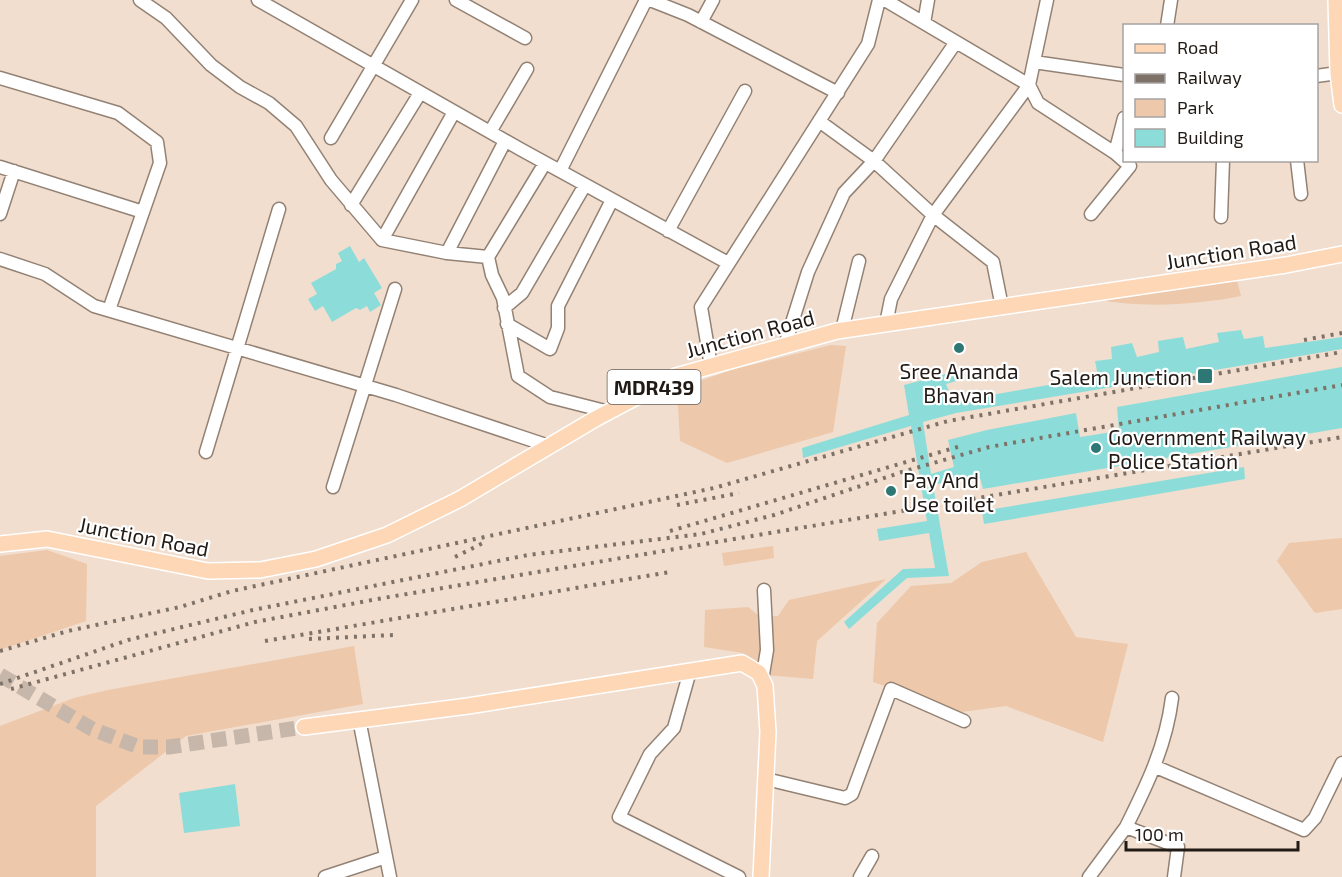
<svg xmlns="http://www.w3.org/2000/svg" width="1342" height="877" font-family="'Exo 2',sans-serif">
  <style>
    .green { fill: #edc8aa }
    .building { fill: #8cddd9 }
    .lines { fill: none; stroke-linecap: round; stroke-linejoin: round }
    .major-tunnel { stroke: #c7b7aa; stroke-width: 15; stroke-dasharray: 15 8; stroke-linecap: butt }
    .minor-casing { stroke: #938274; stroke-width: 15 }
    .major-casing { stroke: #fff; stroke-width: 18 }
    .minor { stroke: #fff; stroke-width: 12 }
    .major { stroke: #fed7b6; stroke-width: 15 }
    .rail { stroke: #7e7268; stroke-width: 4; stroke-dasharray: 3 6; stroke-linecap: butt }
    .poi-dot { fill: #2d7774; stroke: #fff; stroke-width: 2 }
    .labels { text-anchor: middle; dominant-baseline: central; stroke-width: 4.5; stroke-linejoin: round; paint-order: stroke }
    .shield { fill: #fff; stroke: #645f5b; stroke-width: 1.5 }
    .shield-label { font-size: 20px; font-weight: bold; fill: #211a15 }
    .street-label { font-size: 21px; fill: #211a15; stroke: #fff }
    .poi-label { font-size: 21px; fill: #211a15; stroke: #fff; text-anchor: start }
  </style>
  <rect width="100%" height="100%" fill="#f1decf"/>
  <!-- green -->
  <path class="green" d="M1236,277L1241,296C1195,305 1145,308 1099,300Z
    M831,345L846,346L833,432L727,463L680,441L677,389L731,370Z
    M1342,538V609L1315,613L1277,561L1289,543Z
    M773,546L774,558L724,566L722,553Z
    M47,550L87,564L86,621L0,650V556Z
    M1026,552L1076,637L1128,644L1103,742L1006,706L962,712L873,682L877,623L911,586L951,583L982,562Z
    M886,579L817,641L813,679L766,675L743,653L704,647L705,610L748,607L759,616H778L789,600Z
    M354,646L363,704L186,736L96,806V877H0V726L74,698L108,690Z"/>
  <!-- building -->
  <path class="building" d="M350,246L359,262L364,258L382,288L374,293L381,305L370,312L367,306L360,310L356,308L332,322L323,306L315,311L308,299L317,294L311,283L336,269V264L342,261L338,253Z
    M1241,330L1244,339L1263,336L1265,348L1342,337V349L956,413L923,422L931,474L954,467L948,440L987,430L1076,413L1080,437L1119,431L1117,407L1342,367V428L983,489L980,478L969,477L933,485L949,576L907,578L849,629L844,622L903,569L935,568L929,533L879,541L877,529L927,521L911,426L803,458L802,448L909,415L904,385L957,371L960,380L946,384L953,402L1098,376L1095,361L1112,359L1111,347L1132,343L1137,357L1159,352L1158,341L1183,337L1186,349L1219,342L1217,333Z
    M1244,467L1245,479L984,524L982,511Z
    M235,784L240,826L184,833L179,793Z"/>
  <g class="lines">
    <!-- major-tunnel -->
    <path class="major-tunnel" d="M0,675L92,729L139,747H169L304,727"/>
    <defs>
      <path id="minor" d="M140,0L166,18L211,65L240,87L269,103L296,126L331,180L382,240L447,253L488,257L492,275L503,298L518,376L550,397L609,412
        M258,0L520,149L728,263
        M456,0L525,38
        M650,0L688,15L838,93
        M885,0L1029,85L1047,0
        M701,22L713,0
        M924,23L928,0
        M1167,26L1171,0
        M1034,62L1124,75
        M1316,76L1338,73
        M0,78L118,113L157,142L160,163L109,310
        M819,121L874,161L933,215L993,262L1002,307
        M490,132L527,69
        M331,138L412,0
        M1297,160L1301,194
        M0,167L143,212
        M560,171L646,0
        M351,205L420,93
        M0,214L14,171
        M1091,214L1130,166L1115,153
        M1221,217L1223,160
        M668,231L745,91
        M382,240L454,112
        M447,253L505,141
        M488,257L545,163
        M0,259L45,274L94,306L396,395L549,446
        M504,308L522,293L585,185
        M507,324L550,349L558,328V306L612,200
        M886,324L891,299L933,215L1029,85L1038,103L1115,153L1124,118
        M842,330L859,261
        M785,345L808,272L844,193L874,161L956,42
        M711,366L701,307L868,44L879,0
        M206,452L279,209
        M333,487L395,289
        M690,671L674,728L650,754L619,817L739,877
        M762,680L767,650L764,590
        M1172,698C1166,746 1147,785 1126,827L1178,847L1174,877
        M359,719L390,877
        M1156,767L1304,830L1315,818L1342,763
        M766,779L845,798L852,794L891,689L964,721
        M325,877L386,857
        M860,877L872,856
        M1089,877L1126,827"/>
      <path id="major" d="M1336,0L1338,73L1342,105
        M0,544L47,539L208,571L260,570L316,559L387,535L460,499L595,419L676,376L837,331L1286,265L1342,254
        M304,727L468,706L742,663L759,673L765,686L768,732L761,877"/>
    </defs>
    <!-- minor casing -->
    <use href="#minor" class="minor-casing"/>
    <!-- major casing -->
    <use href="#major" class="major-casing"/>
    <!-- minor -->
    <use href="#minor" class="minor"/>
    <!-- major -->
    <use href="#major" class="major"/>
    <!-- rail -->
    <path class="rail" d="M1304,340L1342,333
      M677,505L739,493
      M670,531L961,446
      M455,557L487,541
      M309,639L393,635
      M265,641L670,572
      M0,651L68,631L180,607L232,591L714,488L948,421L1342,352
      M0,684L128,640L253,610L528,555L701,534L774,515L902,472L989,447L1342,385
      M11,689L255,622L383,598L1342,437"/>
  </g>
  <!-- markers -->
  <g class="poi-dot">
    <circle cx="959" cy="348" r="6"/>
    <rect x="1197" y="368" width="16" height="16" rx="3"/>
    <circle cx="1096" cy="448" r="6"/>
    <circle cx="891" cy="491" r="6"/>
  </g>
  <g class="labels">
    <!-- shield labels -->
    <rect class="shield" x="607.5" y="370" width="93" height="34" rx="4.5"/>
    <g class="shield-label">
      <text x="654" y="387">MDR439</text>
    </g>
    <!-- street labels -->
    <g class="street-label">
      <text transform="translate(1231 251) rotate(-9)">Junction Road</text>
      <text transform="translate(750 333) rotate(-15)">Junction Road</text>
      <text transform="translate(144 536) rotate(11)">Junction Road</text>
    </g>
    <!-- poi labels -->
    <g class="poi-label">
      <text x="959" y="370" text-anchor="middle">Sree Ananda<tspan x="959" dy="24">Bhavan</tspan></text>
      <text x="1192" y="376" text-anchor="end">Salem Junction</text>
      <text x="1108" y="436">Government Railway<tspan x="1108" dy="24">Police Station</tspan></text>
      <text x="903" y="479">Pay And<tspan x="903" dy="24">Use toilet</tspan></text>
    </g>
  </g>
  <!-- legend -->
  <rect x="1123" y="24" width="195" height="138" fill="#ffffff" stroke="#a6a3a1" stroke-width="1.5"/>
  <rect x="1135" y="44" width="30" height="9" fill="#fed7b6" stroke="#a6a3a1" stroke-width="1.5"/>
  <text x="1177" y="54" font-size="18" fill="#211a15">Road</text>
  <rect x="1135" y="74" width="30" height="9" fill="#7e7268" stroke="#a6a3a1" stroke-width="1.5"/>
  <text x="1177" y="84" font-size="18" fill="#211a15">Railway</text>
  <rect x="1135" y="99" width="30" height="18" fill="#edc8aa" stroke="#a6a3a1" stroke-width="1.5"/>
  <text x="1177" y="114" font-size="18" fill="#211a15">Park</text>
  <rect x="1135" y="129" width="30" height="18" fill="#8cddd9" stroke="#a6a3a1" stroke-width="1.5"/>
  <text x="1177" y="144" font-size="18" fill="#211a15">Building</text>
  <!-- scale -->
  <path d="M1126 841v9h172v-9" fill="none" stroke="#211a15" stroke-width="3"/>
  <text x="1135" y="841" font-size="18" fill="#211a15" stroke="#ffffff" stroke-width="4.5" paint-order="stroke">100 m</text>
</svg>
